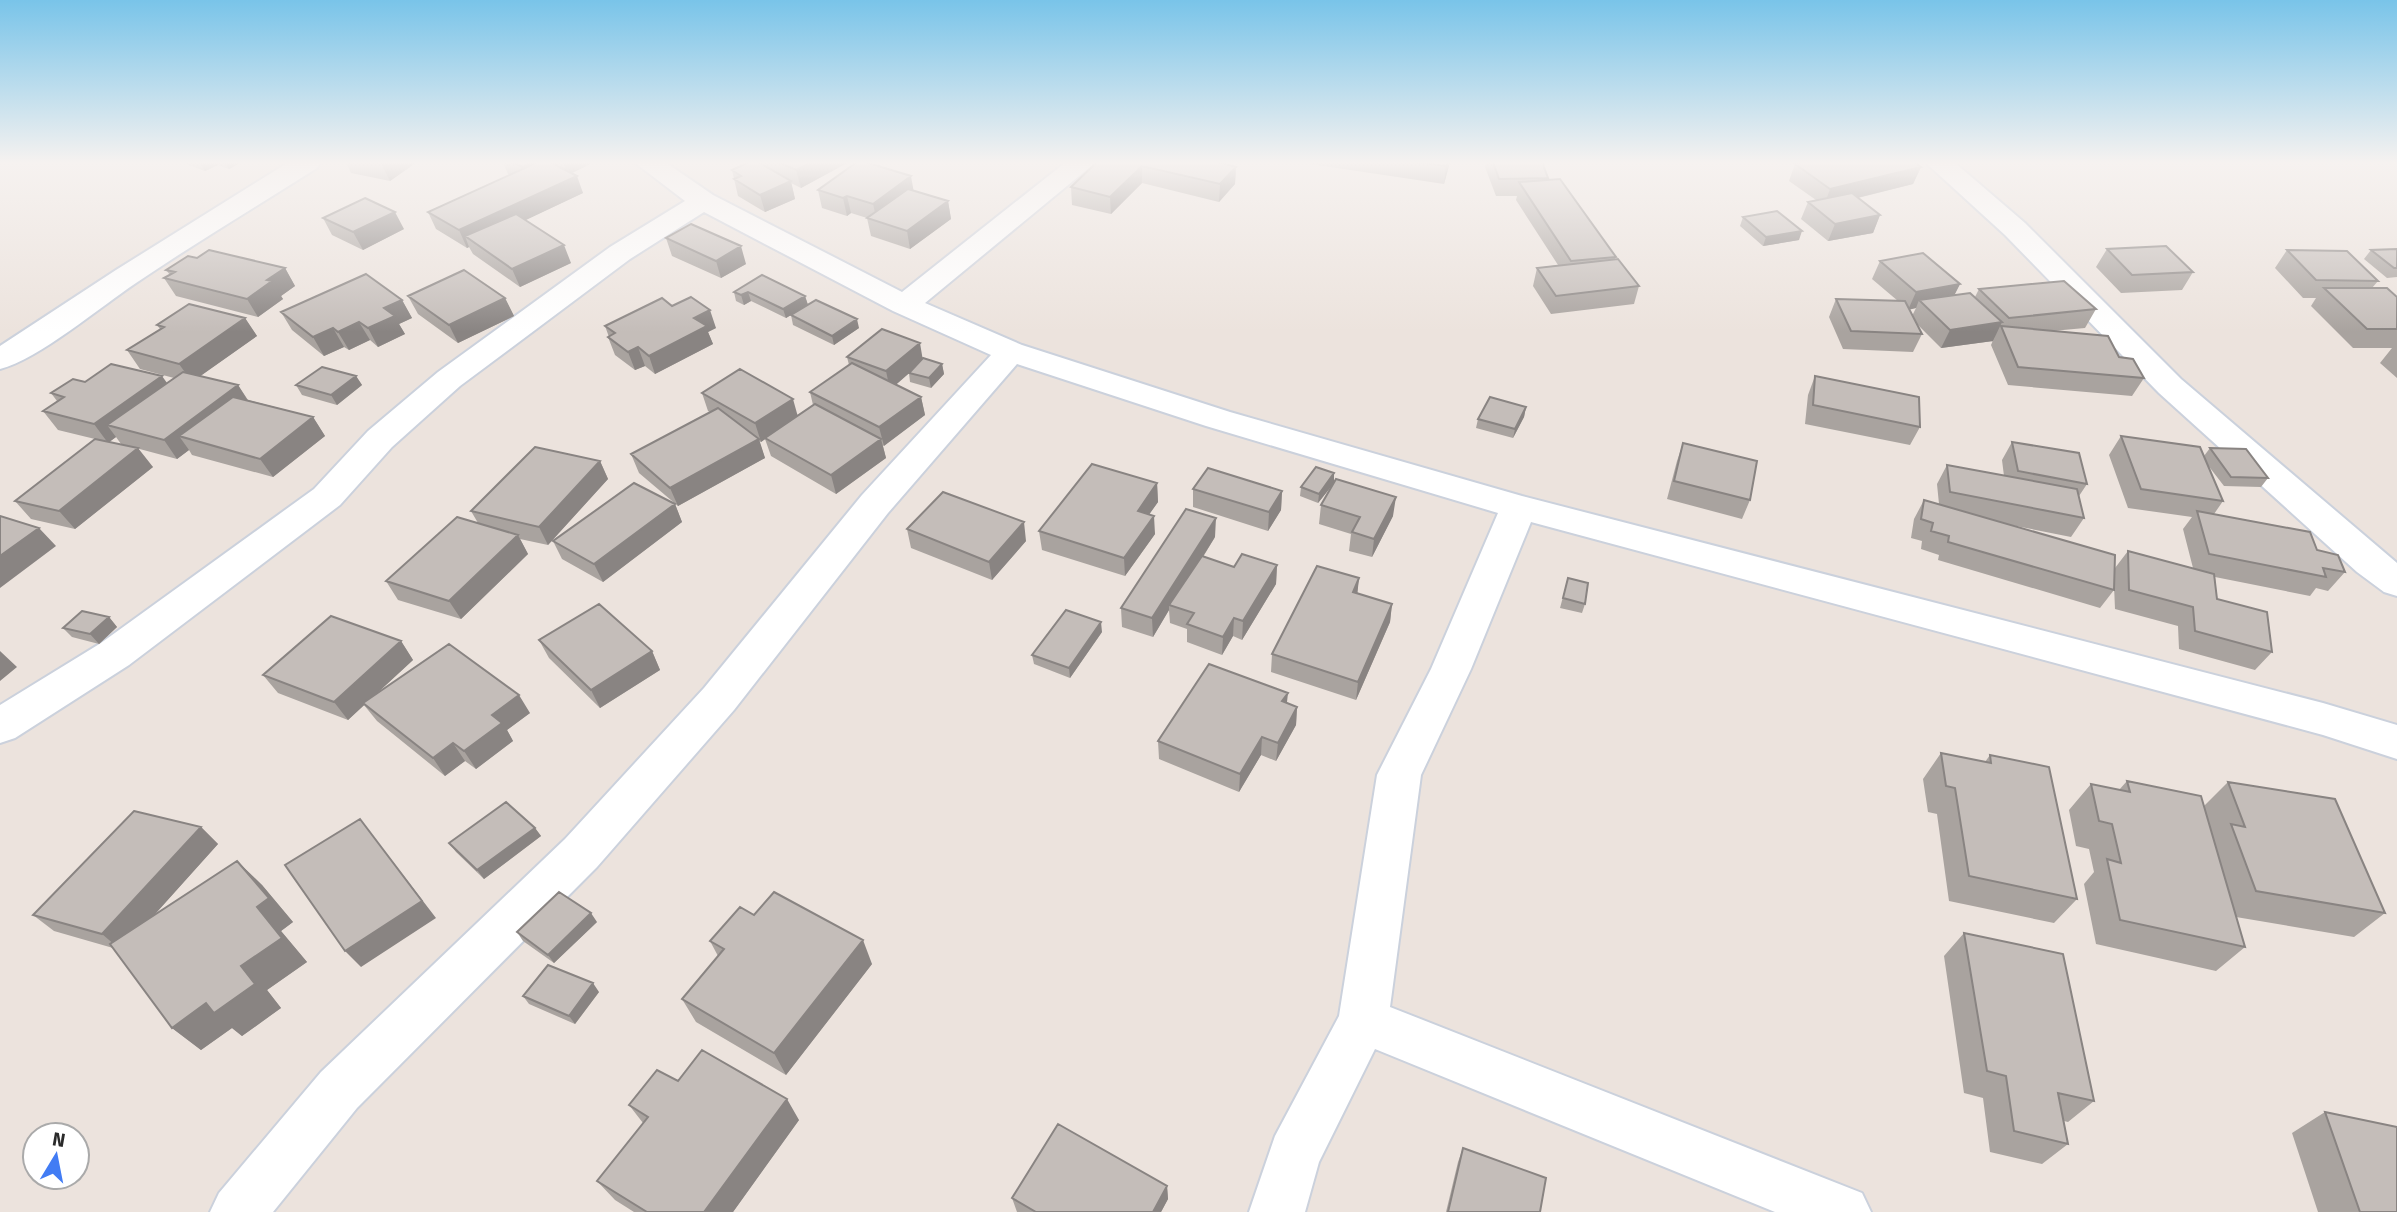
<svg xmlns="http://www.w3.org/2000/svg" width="2397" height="1212" font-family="'Fira Sans',sans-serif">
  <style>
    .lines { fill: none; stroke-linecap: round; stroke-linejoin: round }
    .street-casing { stroke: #cbd1dc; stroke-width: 4 }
    .street { fill: #fff; fill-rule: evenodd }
    .wall { fill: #a9a39f; fill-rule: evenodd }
    .shaded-wall { fill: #898482 }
    .building { fill: #c4bdb9; stroke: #898482; stroke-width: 2 }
  </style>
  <rect width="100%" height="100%" fill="#ece3dd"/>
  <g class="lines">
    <defs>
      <path id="street" d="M289,162H321L317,168C257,206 195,243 136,283C100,307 39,359 0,369V346L116,270Z
        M634,162H665L713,195L902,292L1066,162H1096L925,303L1022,345L1230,412L1522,496L2323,703L2397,725V759L2323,735L1531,522L1471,669L1421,775L1390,1007L1862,1193L1871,1212H1775L1375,1049L1319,1162L1305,1212H1249L1275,1136L1339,1016L1377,775L1431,669L1498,513L1206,426L1017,364L888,513L734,710L597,867L357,1108L273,1212H210L219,1193L321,1072L565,839L704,688L862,495L991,355L893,311L704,212L630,259L460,386L392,447L340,505L129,665L15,738L0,743V705L101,643L314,489L368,431L438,372L610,247L685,201Z
        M1925,162H1954L2025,223L2181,379L2397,563V596L2384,592L2357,572L2159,393L2005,235Z"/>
    </defs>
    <!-- street casing -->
    <use href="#street" class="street-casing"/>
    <!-- street -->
    <use href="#street" class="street"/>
  </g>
  <!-- wall -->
  <path class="wall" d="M181,162H242L229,169L218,165L205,171Z
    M346,162H417L390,181L351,173Z
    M503,162H594L572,173L583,193L525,220L571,263L520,287L473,254L469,247L467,248L436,229L428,212L510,175L508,174Z
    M749,162H847V163L801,188L791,183L795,199L765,212L738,196L732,170Z
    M1097,162L1236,167L1235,184L1219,202L1142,183L1111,214L1072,205L1071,187Z
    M1297,162H1450L1444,184Z
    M1486,162H1542L1548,178V180L1616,257L1615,259L1639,286L1634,304L1551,314L1533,286L1537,268L1558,265L1516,200L1517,196H1496L1485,167Z
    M1795,164L1921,167L1913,184L1858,198L1880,215L1873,233L1828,241L1801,219L1808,202L1816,200L1789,181Z
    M818,190H913L948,201L951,219L910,249L871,236L867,218L851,213L847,216L822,208Z
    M1743,217L1799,240L1763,246L1740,226Z
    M323,218L404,229L363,250L332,235Z
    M666,238L746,264L721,278L672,256Z
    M2107,249L2193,272L2182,290L2121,293L2096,267Z
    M2397,249V277L2387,278L2364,259L2371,250Z
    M2287,250L2378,281L2372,288L2397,297V378L2380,363L2392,348H2353L2311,306L2316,298H2303L2275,268Z
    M197,258L285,268L295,286L281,296L283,299L258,317L176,296L164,278L170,275L166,270Z
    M1880,261L1960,284L1954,295L1975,297L1979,289L2096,309L2085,328L2052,331L2119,357L2144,378L2132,396L2008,385L1991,345L1996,334L1993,341L1941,348L1917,324L1922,334L1913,352L1843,349L1829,317L1836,299L1898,301L1872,279ZM1916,308L1912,316L1909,309Z
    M762,275L805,296L808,305L859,328L834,345L793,325L791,315L801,309L786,318L751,301L744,305L736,301L734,292Z
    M408,296L505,298L514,316L458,343L418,314Z
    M402,300L412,318L399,324L405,334L378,347L370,340L349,350L344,347L324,356L292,330L281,312Z
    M672,306L716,328L708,332L713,344L655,374L645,366L635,370L615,355L608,337H609L605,326Z
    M245,318L257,336L200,376L238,385L248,400L313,417L325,436L273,477L192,455L189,450L177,459L121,444L116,437L109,442L153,467L75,529L31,519L15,501L95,439L58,430L43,411L57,401L51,393L167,383L174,378L140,369L127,350L160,329L157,325Z
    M847,357L923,358L942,364L944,374L931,388L910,382L909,373L896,384L921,397L925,415L883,446L886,458L836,494L771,456L765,439L761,442L759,441L765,458L678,506L639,473L631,454L710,412L708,411L702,393L798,415L813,405L810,392L849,365Z
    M356,376L362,385L337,405L302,395L296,385Z
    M1815,376L1920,427L1910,445L1805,424L1808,395Z
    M1526,407L1524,417L1513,438L1476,428L1478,419Z
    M2121,436L2204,456L2210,448L2268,478L2261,487L2224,486L2207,464L2223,501L2214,514L2317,550L2345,572L2328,591L2316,588L2310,596L2215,577L2217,599L2272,652L2255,670L2179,649L2178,626L2115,609L2114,585V590L2100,608L1938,560L1939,555L1921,549L1922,541L1911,538L1914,519L1924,500L1939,504L1937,484L1947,465L2004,476L2002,460L2012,442L2087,484L2079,496L2084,518L2071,537L2011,525L2115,568L2128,551L2193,568L2183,529L2192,517L2128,508L2109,455Z
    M1683,443L1750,500L1742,519L1667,499L1677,461Z
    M600,461L608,479L548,545L520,539L528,554L461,619L398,600L386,581L478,523L471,511Z
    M1334,473V483L1318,503L1300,496L1301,487Z
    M1157,483L1158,502L1149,514L1155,534L1125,576L1042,550L1039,531Z
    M1193,489L1282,491L1281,510L1268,531L1193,507Z
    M675,504L682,522L603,582L562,559L553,541Z
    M1321,505L1393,516L1372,557L1349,551L1351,534L1319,524Z
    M907,529L1026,541L992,580L911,548Z
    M1215,537L1203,557L1234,567L1277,565L1276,584L1242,640L1233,636L1222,655L1187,642V629L1170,623L1169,610L1153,637L1122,627L1121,608Z
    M1359,578L1357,593L1392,604L1390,622L1356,700L1271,672L1272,654Z
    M1568,578L1585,604L1582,613L1560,608Z
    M109,617L117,627L99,644L72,637L63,628Z
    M1102,632L1070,678L1034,664L1032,655Z
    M539,640L652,651L660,670L600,708L549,658Z
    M401,641L413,660L374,696L530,713L507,730L513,741L476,769L465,761L445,776L377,721L364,705L348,720L278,693L263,675Z
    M1287,703L1297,707L1296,725L1276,761L1261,755L1239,792L1159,759L1158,741Z
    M1941,753L1985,762L1990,755L2077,899L2054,923L1949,901L1937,814L1928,812L1923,779Z
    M2127,781L2204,806L2228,782L2385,913L2354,937L2236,917L2245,947L2216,971L2096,944L2084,884L2094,872L2089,849L2076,846L2069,810L2091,784L2119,790Z
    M201,827L218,844L154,915L237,861L262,885L293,922L281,931L307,962L267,990L281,1008L242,1036L232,1028L201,1050L172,1028L113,948L54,931L33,915Z
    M535,828L541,836L484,879L456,852L449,843Z
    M754,915L872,964L786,1075L696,1022L682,999L718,956L710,941Z
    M597,922L554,963L523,941L517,932Z
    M1964,933L2094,1101L2068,1122L2064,1121L2068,1144L2042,1164L1990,1152L1983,1098L1964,1093L1944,956Z
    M599,992L575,1024L529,1004L523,996Z
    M678,1081L799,1120L733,1212H634L615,1200L597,1181L643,1123L629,1105Z
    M2325,1112L2397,1212H2318L2292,1133Z
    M1463,1148L1540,1212H1446L1458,1162Z
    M1167,1186L1168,1199L1161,1212H1017L1012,1198Z"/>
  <!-- shaded-wall -->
  <path class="shaded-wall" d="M200,162H216L218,165L205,171Z
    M225,162H242L229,169Z
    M383,162H417L390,181L381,163Z
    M532,162H554L558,171L530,184L523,167Z
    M563,162H594L568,175Z
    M812,162H847V163L801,188L796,170Z
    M1448,162H1450L1444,184L1446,166Z
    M1142,166V183L1111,214L1110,197Z
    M1236,167L1235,184L1219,202L1220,184Z
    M1921,167L1913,184L1824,206L1830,189Z
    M577,176L583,193L475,244L465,236L469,247L467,248L459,230Z
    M911,176L914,193L877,221L873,204Z
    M791,181L795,199L765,212L760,195Z
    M847,196L851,213L847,216L843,198Z
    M948,201L951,219L910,249L907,231Z
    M395,212L404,229L363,250L353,232Z
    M1880,215L1873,233L1828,241L1835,224Z
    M1802,231L1799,240L1763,246L1766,237Z
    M564,245L571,263L520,287L512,269Z
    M741,246L746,264L721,278L716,261Z
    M285,268L295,286L281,296L283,299L258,317L247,299L267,280Z
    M1960,284L1951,302L1919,300L1916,308L1908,310L1916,292Z
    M748,292L751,301L744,305L741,295Z
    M805,296L808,305L786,318L783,309Z
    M505,298L514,316L458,343L449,325Z
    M402,300L412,318L399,324L405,334L378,347L368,328L384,308Z
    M710,310L716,328L708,332L713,344L655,374L649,356L694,318Z
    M245,318L257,336L192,382L179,364Z
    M857,319L859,328L834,345L832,336Z
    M359,322L370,340L349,350L338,332Z
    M2002,322L1993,341L1941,348L1950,330Z
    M333,328L344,347L324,356L313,337Z
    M920,343L923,361L890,390L886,371Z
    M638,347L645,366L635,370L628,352Z
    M942,364L944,374L931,388L929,378Z
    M162,376L175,394L107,425L116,437L108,443L94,424Z
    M356,376L362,385L337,405L331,395Z
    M238,385L250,404L179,436L189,450L177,459L164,440Z
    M921,397L925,415L884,446L879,427Z
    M793,399L798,417L761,442L755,423Z
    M1526,407L1524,417L1513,438L1515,429Z
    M313,417L325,436L273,477L260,459Z
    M759,439L765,458L678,506L670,488Z
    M881,439L886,458L836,494L831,475Z
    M138,448L153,467L75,529L59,511Z
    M600,461L608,479L548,545L539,527Z
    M1334,473V483L1318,503L1319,494Z
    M1157,483L1158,502L1139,529L1138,511Z
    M1282,491L1281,510L1268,531L1269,512Z
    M1396,497L1393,516L1372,557L1374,539Z
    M675,504L682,522L603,582L594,564Z
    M1154,516L1155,534L1125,576L1124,558Z
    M1216,518L1215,537L1172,606L1169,605V610L1153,637L1152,618Z
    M1024,522L1026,541L992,580L989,562Z
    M39,528L56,546L0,588V556Z
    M518,535L528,554L461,619L449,601Z
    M1277,565L1276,584L1242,640L1243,621Z
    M1359,578L1357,597L1353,592Z
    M1392,604L1390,622L1356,700L1358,682Z
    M109,617L117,627L99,644L90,634Z
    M1234,618L1233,636L1222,655L1223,637Z
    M1101,622L1102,632L1070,678L1069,668Z
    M401,641L413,660L348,720L334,702Z
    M0,651L17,667L0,681Z
    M652,651L660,670L600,708L591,690Z
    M1288,693L1286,711L1282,701Z
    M519,695L530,713L507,730L513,741L476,769L464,751L492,715Z
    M1297,707L1296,725L1276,761L1278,743Z
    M1262,737L1261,755L1239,792L1240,774Z
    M453,743L465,761L445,776L433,758Z
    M360,819L436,918L361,967L345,951Z
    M201,827L218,844L122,951L102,934Z
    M535,828L541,836L484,879L477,870Z
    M237,861L262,885L293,922L281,931L307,962L267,990L281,1008L242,1036L232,1028L201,1050L172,1028L241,966Z
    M591,913L597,922L554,963L548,955Z
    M863,940L872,964L786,1075L774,1053Z
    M593,983L599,992L575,1024L569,1016Z
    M787,1099L799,1120L733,1212H704Z
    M1167,1186L1168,1199L1161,1212H1153Z"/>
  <!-- building -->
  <path class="building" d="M513,162H532L523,167Z
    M538,162H550L577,176L459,230L428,212Z
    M749,162H758L791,181L760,195L734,179L741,176L732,170Z
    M779,162H812L796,170Z
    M857,162H865L911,176L873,204L847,196L843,198L818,190Z
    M1097,162H1218L1236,167L1220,184L1142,166L1110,197L1071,187Z
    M1417,162H1448L1446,166Z
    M1493,162H1542L1548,178L1499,179Z
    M1802,162H1914L1921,167L1830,189L1795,164Z
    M1560,179L1616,257L1571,261L1519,182Z
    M908,189L948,201L907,231L867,218Z
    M1852,193L1880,215L1835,224L1808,202Z
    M365,198L395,212L353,232L323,218Z
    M1777,211L1802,231L1766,237L1743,217Z
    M516,214L564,245L512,269L465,236Z
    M691,224L741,246L716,261L666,238Z
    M2166,246L2193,272L2132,275L2107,249Z
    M2397,249V268H2394L2371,250Z
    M209,250L285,268L267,280L272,281L247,299L164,278L175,272L166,270L188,256L197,258Z
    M2287,250L2347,251L2378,281L2316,280Z
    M1923,253L1960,284L1916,292L1880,261Z
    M1618,259L1639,286L1556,296L1537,268Z
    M464,270L505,298L449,325L408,296Z
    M366,274L402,300L384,308L395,316L368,328L359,322L338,332L333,328L313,337L281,312Z
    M762,275L805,296L783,309L748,292L741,295L734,292Z
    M2064,281L2096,309L2009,318L1979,289Z
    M2324,288H2387L2397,297V329H2367Z
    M1970,293L2002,322L1950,330L1919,300Z
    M691,297L710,310L694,318L707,326L649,356L638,347L628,352L608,337L615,333L605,326L662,298L672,306Z
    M1836,299L1905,301L1922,334L1851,331Z
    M816,300L857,319L832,336L791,315Z
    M189,304L245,318L179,364L127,350L164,327L157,325Z
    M2001,326L2108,336L2119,357L2133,359L2144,378L2018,367Z
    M882,329L920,343L886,371L847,357Z
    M923,358L942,364L929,378L909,373Z
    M852,363L921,397L879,427L810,392Z
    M111,364L162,376L94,424L43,411L64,397L51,393L73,379L85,382Z
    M322,367L356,376L331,395L296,385Z
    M740,369L793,399L755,423L702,393Z
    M183,372L238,385L164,440L107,425Z
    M1815,376L1919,397L1920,427L1813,405Z
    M233,397L313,417L260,459L179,436Z
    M1490,397L1526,407L1515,429L1478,419Z
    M815,404L881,439L831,475L765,438Z
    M718,408L759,439L670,488L631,454Z
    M2121,436L2200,447L2223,501L2141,489Z
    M95,439L138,448L59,511L15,501Z
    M2012,442L2079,453L2087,484L2018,471Z
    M1683,443L1757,461L1750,500L1674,481Z
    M535,447L600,461L539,527L471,511Z
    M2210,448L2246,449L2268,478L2231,477Z
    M1092,464L1157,483L1138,511L1154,516L1124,558L1039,531Z
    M1947,465L2077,489L2084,518L1950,492Z
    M1316,467L1334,473L1319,494L1301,487Z
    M1208,468L1282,491L1269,512L1193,489Z
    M1336,479L1396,497L1374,539L1352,532L1360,517L1321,505Z
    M634,483L675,504L594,564L553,541Z
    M943,492L1024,522L989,562L907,529Z
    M1924,500L2115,555L2114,590L1948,542L1949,536L1931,531L1933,523L1921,519Z
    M1186,509L1216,518L1152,618L1121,608Z
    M2197,511L2310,532L2317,550L2338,555L2345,572L2323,568L2326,577L2209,554Z
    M0,516L39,528L0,556Z
    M457,517L518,535L449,601L386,581Z
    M2128,551L2214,574L2217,599L2267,612L2272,652L2195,631L2193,607L2129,590Z
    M1242,554L1277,565L1243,621L1234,618L1223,637L1187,624L1194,613L1169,605L1202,556L1234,567Z
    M1317,566L1359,578L1353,592L1392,604L1358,682L1272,654Z
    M1568,578L1588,583L1585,604L1563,598Z
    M599,604L652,651L591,690L539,640Z
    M1066,610L1101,622L1069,668L1032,655Z
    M82,611L109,617L90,634L63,628Z
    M331,616L401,641L334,702L263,675Z
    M449,644L519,695L492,715L502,723L464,751L453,743L433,758L363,703Z
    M1209,664L1288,693L1282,701L1297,707L1278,743L1262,737L1240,774L1158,741Z
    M1941,753L1991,763L1990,755L2049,767L2077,899L1969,876L1955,788L1946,786Z
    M2127,781L2201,796L2245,947L2120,920L2107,859L2121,863L2112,824L2099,821L2091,784L2130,792Z
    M2228,782L2335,799L2385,913L2256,891L2231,824L2245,827Z
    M506,802L535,828L477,870L449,843Z
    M134,811L201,827L102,934L33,915Z
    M360,819L422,901L345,951L285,865Z
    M237,861L269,898L257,907L282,938L241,966L255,984L214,1013L206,1003L172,1028L110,944Z
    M559,892L591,913L548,955L517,932Z
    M774,892L863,940L774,1053L682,999L724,949L710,941L740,907L754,915Z
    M1964,933L2063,954L2094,1101L2058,1093L2068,1144L2014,1131L2006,1076L1987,1071Z
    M548,965L593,983L569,1016L523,996Z
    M702,1050L787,1099L704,1212H647L597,1181L648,1117L629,1105L657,1070L678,1081Z
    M2325,1112L2397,1127V1212H2360Z
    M1058,1124L1167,1186L1153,1212H1036L1012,1198Z
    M1463,1148L1546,1178L1540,1212H1448Z"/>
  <!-- sky -->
  <linearGradient id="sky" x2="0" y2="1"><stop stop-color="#79c4e9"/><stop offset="0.49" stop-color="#f6f2f0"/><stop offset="1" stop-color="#f6f2f0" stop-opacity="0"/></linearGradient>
  <rect width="2397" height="332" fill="url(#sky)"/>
  <!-- north arrow -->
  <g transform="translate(56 1156) rotate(10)"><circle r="33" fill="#ffffff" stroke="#aaaaaa" stroke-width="2"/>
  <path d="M0-5L12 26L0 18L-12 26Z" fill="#427cf4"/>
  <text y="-10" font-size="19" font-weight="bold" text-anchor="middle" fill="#2a2a2a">N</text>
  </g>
</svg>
